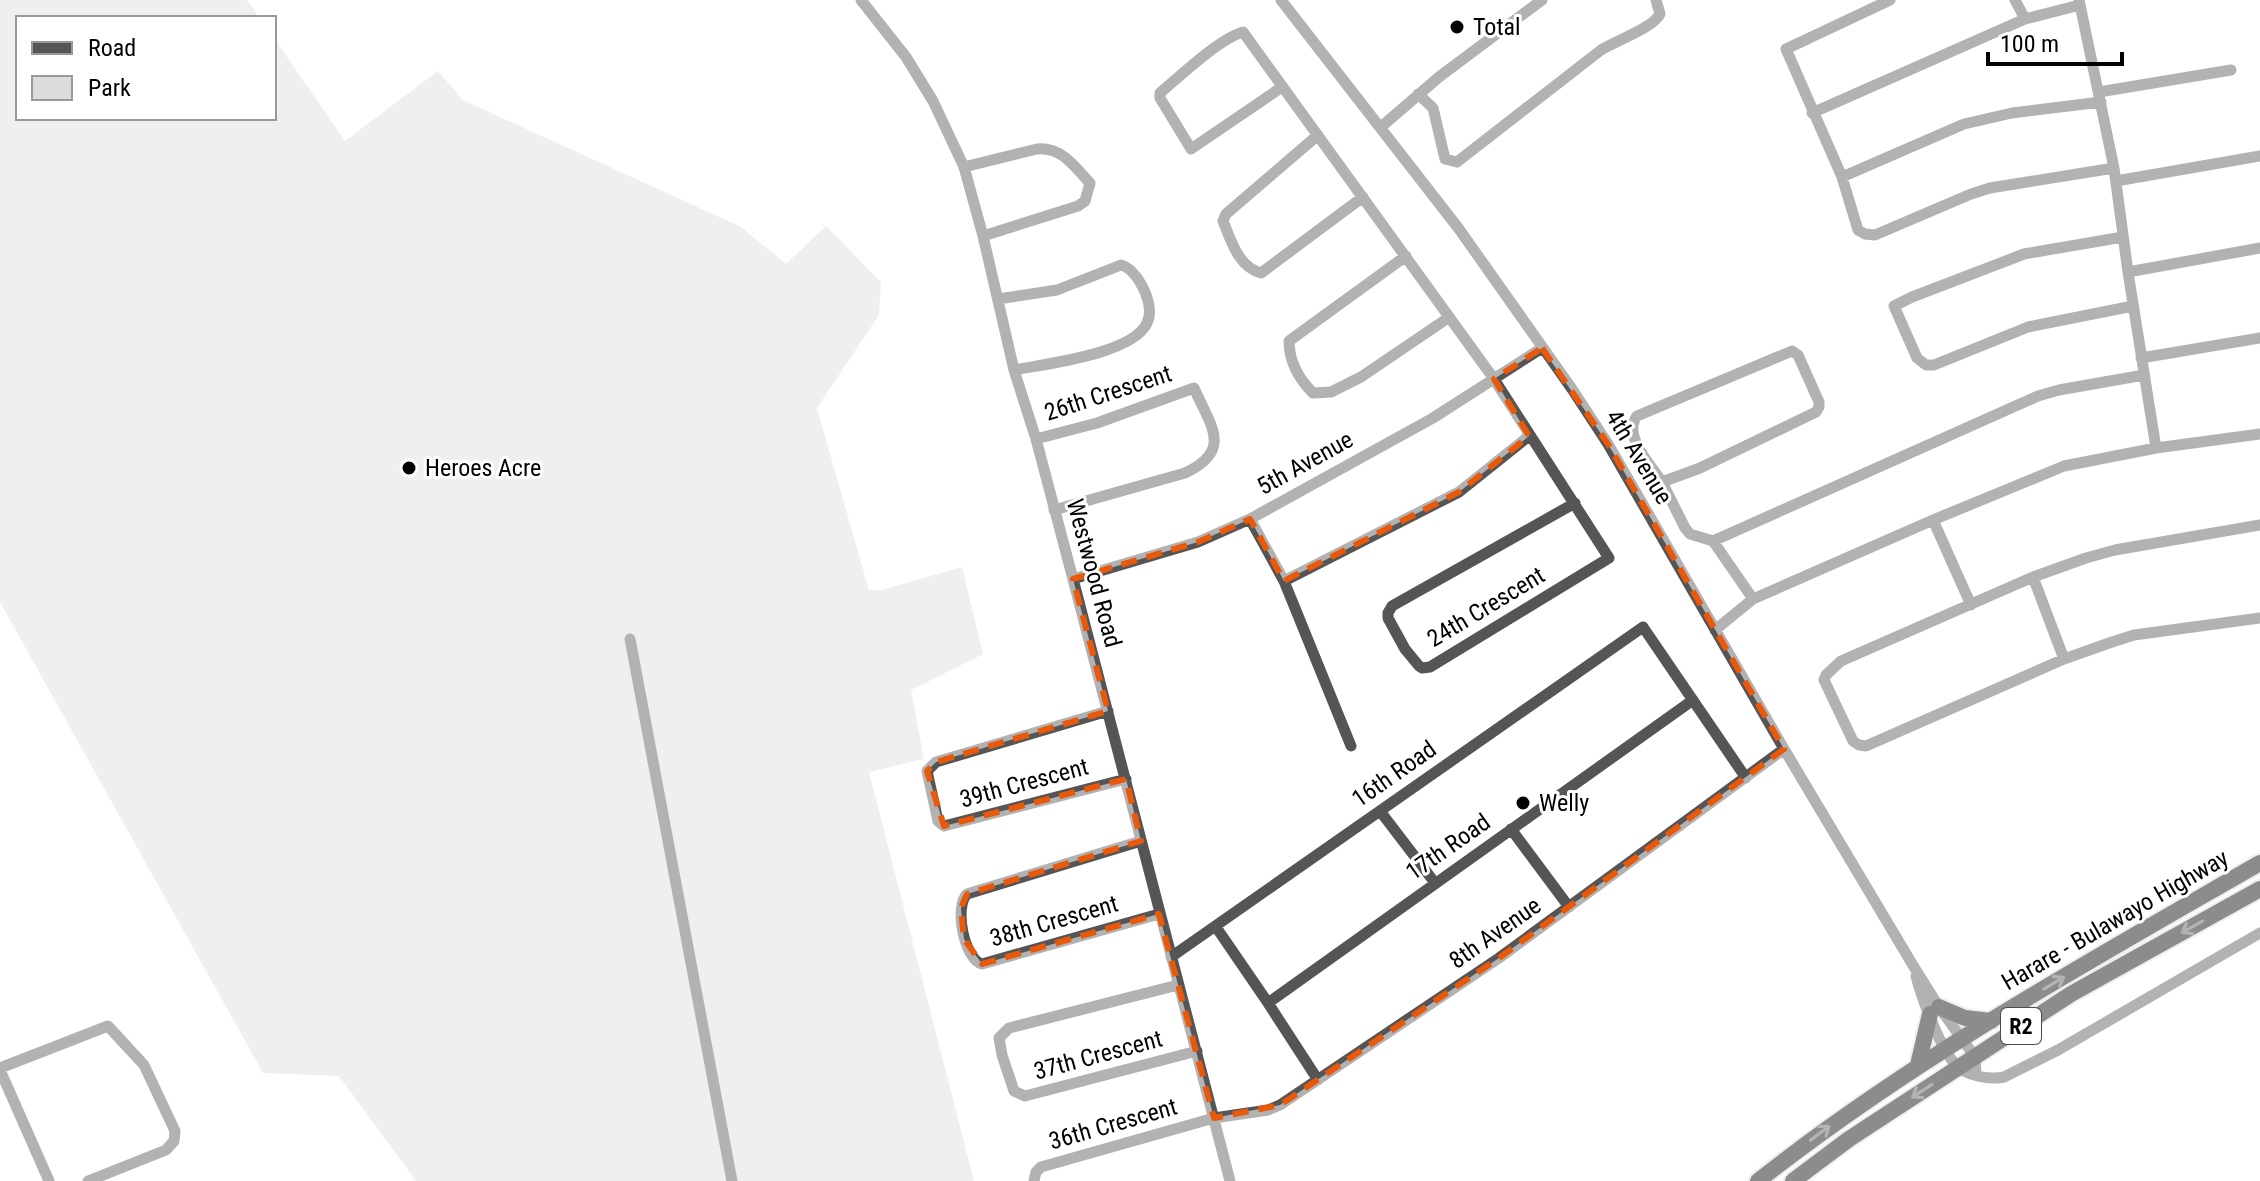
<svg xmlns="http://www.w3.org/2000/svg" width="2260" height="1181" font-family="'Roboto Condensed',sans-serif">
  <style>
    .green { fill: #dcdcdc }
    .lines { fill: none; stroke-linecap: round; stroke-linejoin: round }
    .highway-casing { stroke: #dbdbdb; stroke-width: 20 }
    .minor { stroke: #555; stroke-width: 11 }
    .highway { stroke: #000; stroke-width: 16 }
    .oneway { stroke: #595959 }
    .marked { fill: none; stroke: #e8590c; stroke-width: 6; stroke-dasharray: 16 10; stroke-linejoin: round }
    .poi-dot { fill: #000; stroke: #fff; stroke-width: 3 }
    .labels { text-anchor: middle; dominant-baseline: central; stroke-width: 6; stroke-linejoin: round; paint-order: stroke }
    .shield { fill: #fff; stroke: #4c4c4c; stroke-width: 2 }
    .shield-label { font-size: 22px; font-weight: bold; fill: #000 }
    .poi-label { font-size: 24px; fill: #000; stroke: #fff; text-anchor: start }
    .street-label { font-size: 24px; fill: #000; stroke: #fff }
  </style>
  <rect width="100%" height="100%" fill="#fff"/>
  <!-- green -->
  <path class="green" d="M0,0H247L260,18H18V118H274V38L345,141L438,71L463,100L741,227L786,264L826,226L881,282L879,315L817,408L869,590H882L962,567L983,654L911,690L924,759L869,772L974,1181H416L339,1076L263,1073L0,602Z"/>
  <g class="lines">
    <defs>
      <path id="highway" d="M1939,1007L1965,1018L1991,1021
        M1918,1065L1930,1014
        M1758,1181C1914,1058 2088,962 2260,863
        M1793,1181L1849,1139L2071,994L2260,889"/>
    </defs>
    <!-- highway casing -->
    <use href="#highway" class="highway-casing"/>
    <!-- minor -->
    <path class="minor" d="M861,0L906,57L933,101L964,167L983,236L1014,370L1036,439L1073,579L1230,1181
      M1281,0L1459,229L1572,389L1608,444L1784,749L1914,967L1939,1007L1975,1057L1976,1074
      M1890,0L1786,49L1842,177L1858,230L1865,234L1875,235L1971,194L1990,188L2114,168
      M2015,0L2025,19
      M2079,0L2114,168L2128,272L2156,448
      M1282,87L1191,149L1160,98V93C1180,76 1219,39 1243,32L1494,379L1609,558L1430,667L1422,668L1419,666L1405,649L1388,618V613L1392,606L1575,503
      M2099,92L2231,70
      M1418,94L1433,108L1445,159L1457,162L1601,50C1617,40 1653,28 1660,14L1656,0
      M1812,113L2025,19L2080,5
      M1381,127L1439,77L1542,0
      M1318,135L1226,214L1223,221C1231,240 1238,267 1261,273L1363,197
      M964,167L1037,149C1062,147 1074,166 1090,183L1085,201L1078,206L983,236
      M1842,177L1964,124L2012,113L2101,102
      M2116,181L2260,156
      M2123,237L2024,254L1912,297L1894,306L1917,358L1926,365H1934L2028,327L2133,306
      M1406,256L1289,341C1289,361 1299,379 1313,393L1331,392L1361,377L1448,318
      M2128,272L2260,248
      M998,299L1057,290L1121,265C1132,268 1140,281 1145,292C1149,302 1152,313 1147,323C1133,354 1045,364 1014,370
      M2141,358L2260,338
      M1036,439L1097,423L1194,388C1210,425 1234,450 1185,473L1054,510
      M1662,482C1651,465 1622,436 1637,416L1792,351L1798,355L1819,402V407L1816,412L1700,468L1662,482L1685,528L1690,534L1713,541
      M1250,519L1284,581
      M1933,520L1971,605
      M2260,525L2115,550L2086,558L2033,577L1841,661L1826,675L1824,680L1853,741L1859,745L1866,746L2064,659L2112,642L2134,635L2260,618
      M2033,577L2064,659
      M1073,579L1198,542L1250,519L1433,418L1542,348
      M1753,599L1713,541L2038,396L2059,390L2144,375
      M1715,630L1753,599L1933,520L2064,466L2156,448L2260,434
      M630,639L732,1181
      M1108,711L936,762L927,771L938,821L944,826L1126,779
      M1351,746L1284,581L1459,492L1529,436
      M1380,811L1435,883
      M1511,829L1569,907
      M1141,841L967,894C954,907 964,959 982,964L1159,914
      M1216,927L1268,1003L1318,1080
      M1171,957L1643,627L1746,778
      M1916,976C1922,999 1940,1048 1956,1065C1966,1076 1990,1080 2004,1077L2058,1050L2260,933
      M1178,985L1009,1028L999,1038L1002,1055L1014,1091L1025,1096L1197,1051
      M1268,1003L1693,700
      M0,1068L108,1026L144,1065L175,1131L174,1141L166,1150L88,1181
      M0,1070L49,1181
      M1034,1181L1036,1172L1041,1167L1214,1118L1268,1110L1280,1105L1499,958L1784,749"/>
    <!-- highway -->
    <use href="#highway" class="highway"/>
  </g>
  <!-- one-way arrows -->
  <defs><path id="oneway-shaft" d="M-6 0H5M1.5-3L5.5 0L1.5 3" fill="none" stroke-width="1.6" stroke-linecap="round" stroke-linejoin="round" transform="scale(2)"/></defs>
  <g class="oneway">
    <use href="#oneway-shaft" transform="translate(2192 927) rotate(151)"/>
    <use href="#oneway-shaft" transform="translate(2054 983) rotate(-31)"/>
    <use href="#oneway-shaft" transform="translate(1922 1091) rotate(147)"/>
    <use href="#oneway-shaft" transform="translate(1820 1133) rotate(-37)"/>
  </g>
  <!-- marked area -->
  <path d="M0 0H2260V1181H0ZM1542,348L1608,444L1784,749L1499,958L1280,1105L1214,1118L1159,914L982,964L964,939L961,908L967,894L1141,841L1126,779L944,826L927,771L936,762L1108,711L1073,579L1198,542L1250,519L1284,581L1459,492L1529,436L1494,379Z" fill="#fff" fill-opacity=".55" fill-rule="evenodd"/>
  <path class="marked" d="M1542,348L1608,444L1784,749L1499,958L1280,1105L1214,1118L1159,914L982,964L964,939L961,908L967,894L1141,841L1126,779L944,826L927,771L936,762L1108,711L1073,579L1198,542L1250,519L1284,581L1459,492L1529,436L1494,379Z"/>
  <!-- markers -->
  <g class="poi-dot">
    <circle cx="1457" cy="27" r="8"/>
    <circle cx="409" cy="468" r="8"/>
    <circle cx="1523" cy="803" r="8"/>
  </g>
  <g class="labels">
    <!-- shield labels -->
    <rect class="shield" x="2001" y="1008" width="40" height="36" rx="6"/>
    <g class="shield-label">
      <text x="2021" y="1026">R2</text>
    </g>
    <!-- poi labels -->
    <g class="poi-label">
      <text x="1473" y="27">Total</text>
      <text x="425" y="468">Heroes Acre</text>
      <text x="1539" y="803">Welly</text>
    </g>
    <!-- street labels -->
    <g class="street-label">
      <text transform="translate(1108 393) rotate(-18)">26th Crescent</text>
      <text transform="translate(1639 457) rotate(59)">4th Avenue</text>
      <text transform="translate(1305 463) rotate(-29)">5th Avenue</text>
      <text transform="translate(1094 573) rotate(75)">Westwood Road</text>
      <text transform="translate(1486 607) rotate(-31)">24th Crescent</text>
      <text transform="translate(1394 774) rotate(-35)">16th Road</text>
      <text transform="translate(1024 783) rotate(-15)">39th Crescent</text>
      <text transform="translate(1448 847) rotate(-35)">17th Road</text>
      <text transform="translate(2115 920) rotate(-30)">Harare - Bulawayo Highway</text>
      <text transform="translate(1054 921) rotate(-16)">38th Crescent</text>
      <text transform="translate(1495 933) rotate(-35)">8th Avenue</text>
      <text transform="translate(1098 1055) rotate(-15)">37th Crescent</text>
      <text transform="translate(1113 1124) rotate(-16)">36th Crescent</text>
    </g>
  </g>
  <!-- legend -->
  <rect x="16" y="16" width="260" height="104" fill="#ffffff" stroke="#999999" stroke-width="2"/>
  <rect x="32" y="42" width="40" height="12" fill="#555555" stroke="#999999" stroke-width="2"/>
  <text x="88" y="56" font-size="24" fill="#000000">Road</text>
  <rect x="32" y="76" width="40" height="24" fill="#dcdcdc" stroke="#999999" stroke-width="2"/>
  <text x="88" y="96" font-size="24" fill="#000000">Park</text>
  <!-- scale -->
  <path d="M1988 52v12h134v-12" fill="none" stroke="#000000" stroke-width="4"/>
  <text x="2000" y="52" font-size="24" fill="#000000" stroke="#ffffff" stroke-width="6" paint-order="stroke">100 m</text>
</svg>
